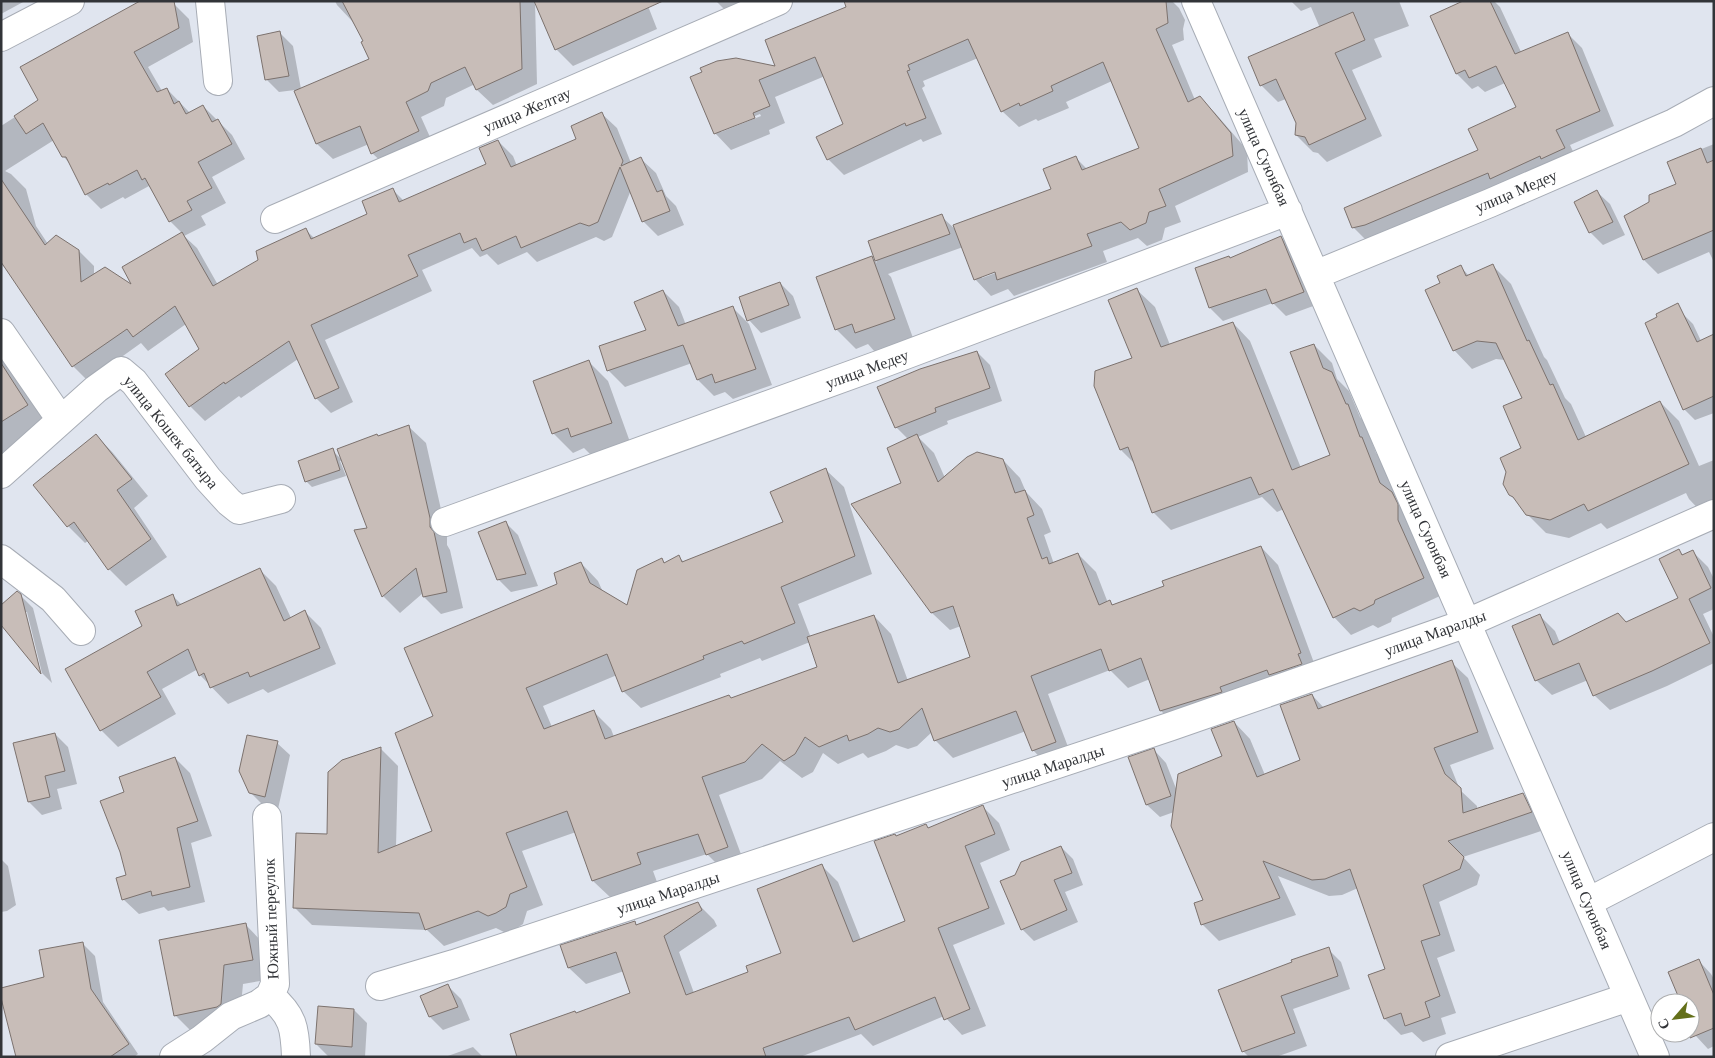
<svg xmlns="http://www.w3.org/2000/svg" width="1715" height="1058" font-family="Georgia,serif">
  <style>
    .shadow { fill: #0003; fill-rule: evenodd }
    .building { fill: #c8bdb8; stroke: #7c726e }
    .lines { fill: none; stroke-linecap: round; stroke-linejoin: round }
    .minor-casing { stroke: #a7acb5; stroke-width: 30 }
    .minor { stroke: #fff; stroke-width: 28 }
    .labels { text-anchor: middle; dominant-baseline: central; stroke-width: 4; stroke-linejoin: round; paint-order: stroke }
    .street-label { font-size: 16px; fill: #323438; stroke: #fff }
  </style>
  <rect width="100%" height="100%" fill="#e0e5ef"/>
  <!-- shadow -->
  <path class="shadow" d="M1,1H25L1,14Z
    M335,1H646L657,29L573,66L556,49L535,1L537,84L493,105L477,90L475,84L446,98L444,106L421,117L434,146L388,168L372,153L369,144L333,159L317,144L295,90L279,92L267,80L280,33L293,46L301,89L370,60L365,42L352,21L337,5Z
    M716,1H742L724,9Z
    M980,1H1172L1179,8L1185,20L1183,29L1184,40L1172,45L1195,100L1200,98L1216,114L1247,150L1248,172L1175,206L1181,222L1165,228L1162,240L1147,246L1138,238L1103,251L1107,262L1014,296L1008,289L991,296L975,279L963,247L888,274L891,277L913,338L875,352L868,344L856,349L837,330L818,277L872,258L877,263L869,242L941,216L957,231L1053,190L1075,157L1087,169L1141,149L1112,81L1066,102L1069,108L1038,121L1036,119L1019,127L1002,111L978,58L923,81L925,86L922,88L942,134L923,142L921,139L844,175L828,159L845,125L825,76L775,97L785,123L769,130L770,134L731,150L715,133L692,78L777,68ZM760,114L761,116L721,132V130ZM1000,269L1001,271L982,278V276Z
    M1291,1H1399L1409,26L1374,39L1382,57L1352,70L1382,136L1327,162L1318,153L1313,152L1296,135L1297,123L1286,99L1278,102L1261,85L1320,28L1311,7L1301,11Z
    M1466,1H1494L1500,7L1521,52L1567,33L1582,48L1614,126L1570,145L1578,162L1368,242L1353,227L1479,151L1517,108L1505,83L1485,92L1478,86L1472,89L1457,74L1431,17Z
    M174,4L189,19L193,42L148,67L162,91L167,89L190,113L203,106L232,135L245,159L212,177L226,203L201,216L206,225L184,236L197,248L218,285L259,261L306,230L315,239L369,214L393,190L404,201L488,165L498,141L513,156L517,166L578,140L602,114L617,128L631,163L641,159L656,173L666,196L676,206L684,225L658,236L643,221L631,190L612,237L604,241L596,237L537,262L527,252L498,265L487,254L480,257L472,248L422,270L432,291L325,340L353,402L331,413L316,398L298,359L241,398L239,396L205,421L190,406L201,349L186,324L148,351L141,343L88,381L73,366L11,273L1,264V126L40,101ZM54,140L63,156L70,164L86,194L101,209L123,197L125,199L149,186L170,221L182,233L134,287L94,275V266L79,251L48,244L36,226L26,189L11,174L5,171Z
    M1714,144V262L1709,252L1658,274L1644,260L1650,203L1678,185L1669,162Z
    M1597,192L1610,204L1625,235L1603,245L1590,232Z
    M1281,237L1293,250L1316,305L1286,316L1273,303L1223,321L1210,308L1231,259Z
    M1492,265L1511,284L1544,357L1547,360L1565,398L1571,404L1586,437L1660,402L1679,421L1699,466L1714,460V513L1706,517L1689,499L1686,493L1607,529L1601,523L1569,538L1546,533L1527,514L1510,494L1522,449L1523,398L1505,360L1496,359L1472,369L1454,350L1442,284L1461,267L1469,276Z
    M780,283L793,296L801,318L761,333L749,320Z
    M1137,290L1155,307L1170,345L1233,323L1250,341L1301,468L1331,456L1314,345L1332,363L1337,379L1349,391L1360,417L1365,423L1376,453L1379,456L1396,497L1410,511L1415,523V539L1440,596L1392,618L1391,622L1378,628L1373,625L1351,635L1334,617L1284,509L1277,512L1262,497L1171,530L1153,512L1136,465L1121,450L1095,385L1133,359Z
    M663,291L679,307L686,325L733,308L749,324L772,385L733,399L725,392L714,396L698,380L692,363L625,387L609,371L600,347L647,330Z
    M1681,312L1693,324L1701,341L1714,336V413L1695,420L1684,409Z
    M977,352L990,365L1002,401L947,421L948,424L918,437L934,453L945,478L1003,460L1020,478L1026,492L1042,509L1051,532L1044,535L1054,564L1078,554L1096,572L1108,603L1110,602L1114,606L1261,547L1278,565L1317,671L1179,728L1161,711L1150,679L1128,688L1110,670L1048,694L1073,760L1050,768L1033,750L1026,731L953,758L935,740L932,732L917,746L908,749L896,745L886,751L868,758L863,753L838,764L823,753L813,772L802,778L780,761L762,779L719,795L745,865L725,872L707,854L653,871L657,882L611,898L593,881L576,832L522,851L543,905L527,911L523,924L514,930L506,933L496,928L444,946L427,930L312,925L295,908L328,835L380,748L398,766L396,847L434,832V717L559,584L581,563L598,581L603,592L627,607L662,560L665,563L679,557L684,562L785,523L826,470L844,487L872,574L798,604L811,638L874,616L891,634L908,681L972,658L961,626L950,630L932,613L903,483L908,439L896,427ZM810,642L819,668L732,699L614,737L611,729L594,712L552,727L543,706L617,675L623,691L641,708L721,677L720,674L760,658L762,661Z
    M1,355L47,424L2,453L1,452Z
    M589,362L608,381L630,442L592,456L584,448L573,453L553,433L534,381Z
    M409,427L426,443L447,536V545L450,550L463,608L441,614L424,597L423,593L400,613L383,596L356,531L369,529L343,460L340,461L346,476L312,487L306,481L332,450L342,460L378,438Z
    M96,435L113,453L148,496L134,508L167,557L126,586L109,569L88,541L85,543L68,526Z
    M505,522L518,535L538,586L511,592L499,580Z
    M1679,551L1684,556L1693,552L1708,567L1714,579V609L1703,614L1714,637V663L1667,686L1610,710L1594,695L1588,680L1552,695L1536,680L1540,616L1555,631L1560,643L1618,614L1627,623L1680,598Z
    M259,569L276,586L291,618L305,612L321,628L336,664L268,693L263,689L228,704L200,675L198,669L162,689L176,714L118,747L101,730L144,627L173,596L182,605Z
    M20,595L33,608L52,683L42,673L27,612H24Z
    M1451,662L1468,678L1494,749L1450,765L1460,790L1477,806V809L1523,794L1539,811L1547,829L1463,857L1480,875L1477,885L1439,902L1455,951L1437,958L1456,1013L1441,1018L1446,1034L1423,1042L1412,1032L1401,1035L1385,1019L1387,970L1358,888L1342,895L1329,896L1278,876L1296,915L1219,941L1202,924L1204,901L1174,812L1160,817L1147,805L1154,750L1166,763L1177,791L1223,757L1234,722L1250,739L1265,775L1301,761L1312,695L1324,708Z
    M55,734L68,747L77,784L57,789L62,809L42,815L29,802Z
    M277,743L290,755L278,809L263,805L250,792Z
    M175,758L190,773L212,836L191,843L205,902L168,911L164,907L139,914L123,899L127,876L126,792Z
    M983,807L999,823L1010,850L980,863L1005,924L953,945L986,1026L962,1035L944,1016L873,1046L861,1034L800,1057H518L576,1014L631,994L624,971L586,984L569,968L562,946L634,922L638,926L697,903L714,920L717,926L679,952L694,993L750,972L782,954L822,866L838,882L861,940L906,921L896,837L926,826L929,829Z
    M1061,847L1073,859L1083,885L1065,892L1078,922L1034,941L1022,929L1016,876Z
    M1,859L8,866L16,905L7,911L1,912Z
    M245,924L264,944L272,979L243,984L240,1016L194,1034L175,1015Z
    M83,944L95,956L103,1002L138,1054L134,1057H18L46,978Z
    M1328,949L1341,962L1350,989L1293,1009L1307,1046L1276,1057H1249L1243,1051L1220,990Z
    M1699,961L1711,974L1714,979V1046L1708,1049L1696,1036L1690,1022V1003H1682Z
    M448,986L461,999L470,1020L443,1030L430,1017L422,997Z
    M354,1010L367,1023L365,1057H329L316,1044Z
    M473,1047L483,1057H445Z"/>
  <!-- building -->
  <path class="building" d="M140,1H174L179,28L134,52L157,92L167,88L174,104L179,101L186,114L203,105L212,122L218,119L232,144L198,162L212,188L187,201L192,210L169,222L145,178L142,180L137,170L109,185L108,183L85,195L66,157H62L43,123L26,134L14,116L38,100L20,67Z
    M342,1H520L522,69L476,90L465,67L431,83L428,91L406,102L419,131L371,154L360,126L316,144L294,91L369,59L361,42L363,41Z
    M534,1H663L555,50Z
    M844,1H1166L1168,23L1156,29L1188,102L1200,96L1231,133L1233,156L1159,189L1166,206L1149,212L1146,223L1130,230L1121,222L1087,234L1092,246L997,280L995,272L974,280L953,225L1051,189L1043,169L1076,156L1082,170L1139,148L1103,62L1051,86L1053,91L1020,106L1019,103L1001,112L968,39L908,65L910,70L907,71L926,118L906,126L905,123L827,160L816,137L843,124L815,57L759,80L770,106L753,113L755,118L714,134L690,77L702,72L700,68L717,61L736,58L775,66L765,40L846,7Z
    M1463,1H1490L1515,54L1568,32L1600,111L1556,130L1565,148L1541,159L1540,156L1490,179L1488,173L1365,225L1352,228L1344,208L1478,150L1468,129L1516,107L1496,66L1469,78L1465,70L1456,74L1430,16Z
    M1353,12L1365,40L1335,53L1366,119L1309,145L1305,137L1295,135L1296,123L1276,79L1260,86L1248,57Z
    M280,31L289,76L265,80L257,36Z
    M602,112L623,161L621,166L641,157L657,192L662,190L670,211L642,222L620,167L598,222L589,226L580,223L521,248L516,236L482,251L476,238L464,243L460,233L408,255L418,276L311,325L339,388L315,399L289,341L225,384L224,382L189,407L165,374L199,349L175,306L133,337L127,329L72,367L1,262V179L45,245L56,235L79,250L81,282L105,267L131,284L122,267L182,232L213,286L258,260L256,251L306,228L311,239L367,214L362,201L393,188L399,202L486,164L479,148L498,140L511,167L576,139L571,126Z
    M1701,148L1707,163L1714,160V230L1643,260L1624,216L1649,202V195L1676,184L1667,162Z
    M1597,190L1613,222L1589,233L1574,202Z
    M942,214L950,234L875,261L868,241Z
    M1281,236L1304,292L1272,304L1266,289L1209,308L1195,268L1229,256L1230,258Z
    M872,256L895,319L855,333L852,324L835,330L816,277Z
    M1493,264L1527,341L1529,340L1550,385L1553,384L1578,440L1660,401L1689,464L1588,511L1584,504L1550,520L1526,515L1513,497L1509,495L1503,484L1506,472L1500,458L1521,448L1503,406L1522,398L1496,343L1477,341L1453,351L1425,290L1440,283L1437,276L1461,265L1466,276Z
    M780,282L789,305L747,321L739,297Z
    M1137,288L1161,347L1233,322L1292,470L1330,455L1290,352L1314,344L1323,368L1332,372L1346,404H1348L1360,437H1362L1380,483L1392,492L1398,504V520L1424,578L1375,600L1374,604L1360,611L1354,608L1333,618L1273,489L1259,495L1251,477L1152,513L1128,447L1120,450L1094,386L1095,371L1132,358L1108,300Z
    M663,290L678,326L733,306L756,369L715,383L712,374L697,380L683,345L607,371L599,346L646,330L634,302Z
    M1678,303L1697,342L1714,334V396L1683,410L1645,323L1657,317L1656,314Z
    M977,351L990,388L935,408L936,412L895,428L877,387L920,369Z
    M589,360L612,423L571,437L568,428L552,434L533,381Z
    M1,363L28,405L1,422Z
    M409,425L430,518V527L434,532L447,592L423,597L416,568L382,597L354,530L367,528L337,449L377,434L378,436Z
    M96,434L132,479L117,490L151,539L108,570L74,522L67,527L33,485Z
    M917,434L938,482L967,457L977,452L1003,459L1015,493L1025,490L1034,515L1027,518L1042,559L1047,557L1049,564L1078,553L1099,605L1110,600L1112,605L1164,586L1162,581L1261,546L1301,653L1298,654L1302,664L1269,675L1267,670L1220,687L1222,692L1160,711L1141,658L1109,671L1101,649L1031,676L1056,742L1032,751L1016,711L934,741L922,708L899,729L890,732L878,728L868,734L849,741L847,735L819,747L805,737L795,754L784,761L762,744L745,762L702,777L728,847L706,855L698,834L637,853L641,864L592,881L567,811L506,833L527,887L510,894L506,907L496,913L488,916L478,911L425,930L419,913L293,908L296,833L327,834L328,772L342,760L381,747L378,853L432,831L395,733L433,716L404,648L557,584L554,573L581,562L590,583L627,605L637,570L662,558L664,563L679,555L682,562L783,522L770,492L826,468L855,556L781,587L795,623L744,644L742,641L703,656L704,659L622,692L607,654L526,688L544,729L594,710L605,739L729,695L731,698L817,667L807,637L874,615L898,683L970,657L953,606L931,613L851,504L901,483L887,448Z
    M333,448L340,470L305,482L298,461Z
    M506,521L526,574L497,580L478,532Z
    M1679,549L1682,555L1693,550L1711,588L1689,599L1710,643L1652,671L1593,696L1579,663L1535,681L1512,626L1540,614L1553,645L1618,613L1626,622L1678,598L1659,559Z
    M260,568L284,621L305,610L320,648L250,677L248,672L210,688L204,673L199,676L188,649L147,672L161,697L100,731L65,669L142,626L135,611L173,594L177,606Z
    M17,591L21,594L41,674L1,625V605Z
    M1452,660L1478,732L1434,748L1445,774L1461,788L1463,813L1523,793L1532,812L1448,841L1464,857L1460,869L1423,885L1440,935L1421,941L1440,996L1425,1002L1430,1017L1405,1026L1401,1013L1384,1019L1368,975L1385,969L1350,869L1325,879L1312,880L1263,861L1280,898L1201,925L1194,903L1203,900L1171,826L1178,774L1222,756L1211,729L1234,721L1257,777L1300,760L1280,705L1312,694L1318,709Z
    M55,733L65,771L45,776L50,797L28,802L13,743Z
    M247,735L278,741L265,797L249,793L239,771Z
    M1154,748L1171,796L1146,805L1128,757Z
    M175,757L198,821L177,828L190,887L152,896L151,891L122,900L116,878L126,875L120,852L100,801L124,792L119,777Z
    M983,805L995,834L965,846L989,908L938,928L970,1009L944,1020L935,997L855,1030L849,1017L763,1048L766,1057H517L510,1034L575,1011L576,1013L630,993L616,952L568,968L560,945L635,921L636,925L698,902L702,910L664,936L686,995L748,972L746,966L781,953L757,889L822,864L853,942L905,921L874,841L895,834L896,836L926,824L928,828Z
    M1061,846L1072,873L1054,880L1067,910L1021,930L1000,881L1015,875L1021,862Z
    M246,923L253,960L224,965L221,1004L217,1007L174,1016L159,940Z
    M83,942L91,989L129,1044L110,1057H16L1,998V988L44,977L39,950Z
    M1329,947L1338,976L1281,996L1295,1033L1242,1052L1218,990L1292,962L1291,960Z
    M1699,959L1714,995V1028L1690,1038V1003H1681L1668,972Z
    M448,984L458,1007L429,1017L420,996Z
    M318,1006L354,1009L352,1047L315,1044Z"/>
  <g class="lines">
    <defs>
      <path id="minor" d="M210,1L218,81
        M1196,1L1655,1057
        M1,37L70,1
        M275,219L778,1
        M1315,275L1490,203L1674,123L1714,101
        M1,333L61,420
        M1,474L96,389L121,371L134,382L208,479L229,502L239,510L281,499
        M445,522L884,363L1288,211
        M1,559L53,599L81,631
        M1588,902L1714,837
        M380,986L454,964L1169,727L1467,623L1714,514
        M270,996C293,1015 295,1028 296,1057
        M174,1057L202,1039L231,1016L259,1004L270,996L275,984L267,817
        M1450,1057L1629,997"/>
    </defs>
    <!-- minor casing -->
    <use href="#minor" class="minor-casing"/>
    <!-- minor -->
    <use href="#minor" class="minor"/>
  </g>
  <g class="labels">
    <!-- street labels -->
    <g class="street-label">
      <text transform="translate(527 110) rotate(-23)">улица Желтау</text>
      <text transform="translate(1264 157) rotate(66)">улица Суюнбая</text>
      <text transform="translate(1516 191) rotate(-23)">улица Медеу</text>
      <text transform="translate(867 369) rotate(-20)">улица Медеу</text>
      <text transform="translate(171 432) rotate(51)">улица Кошек батыра</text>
      <text transform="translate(1426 529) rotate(66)">улица Суюнбая</text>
      <text transform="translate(1435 633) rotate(-20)">улица Маралды</text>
      <text transform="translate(1053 766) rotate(-18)">улица Маралды</text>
      <text transform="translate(668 893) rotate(-18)">улица Маралды</text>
      <text transform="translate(1587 900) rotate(67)">улица Суюнбая</text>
      <text transform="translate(271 919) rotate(-92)">Южный переулок</text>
    </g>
  </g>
  <!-- border -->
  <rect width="1715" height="1058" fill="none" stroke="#323438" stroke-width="5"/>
  <!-- north arrow -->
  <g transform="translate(1675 1018) rotate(242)"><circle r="24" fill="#ffffff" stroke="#adaeaf"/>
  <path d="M0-4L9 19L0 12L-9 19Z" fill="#64701a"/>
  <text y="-8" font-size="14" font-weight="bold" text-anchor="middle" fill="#323438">С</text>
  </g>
</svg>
